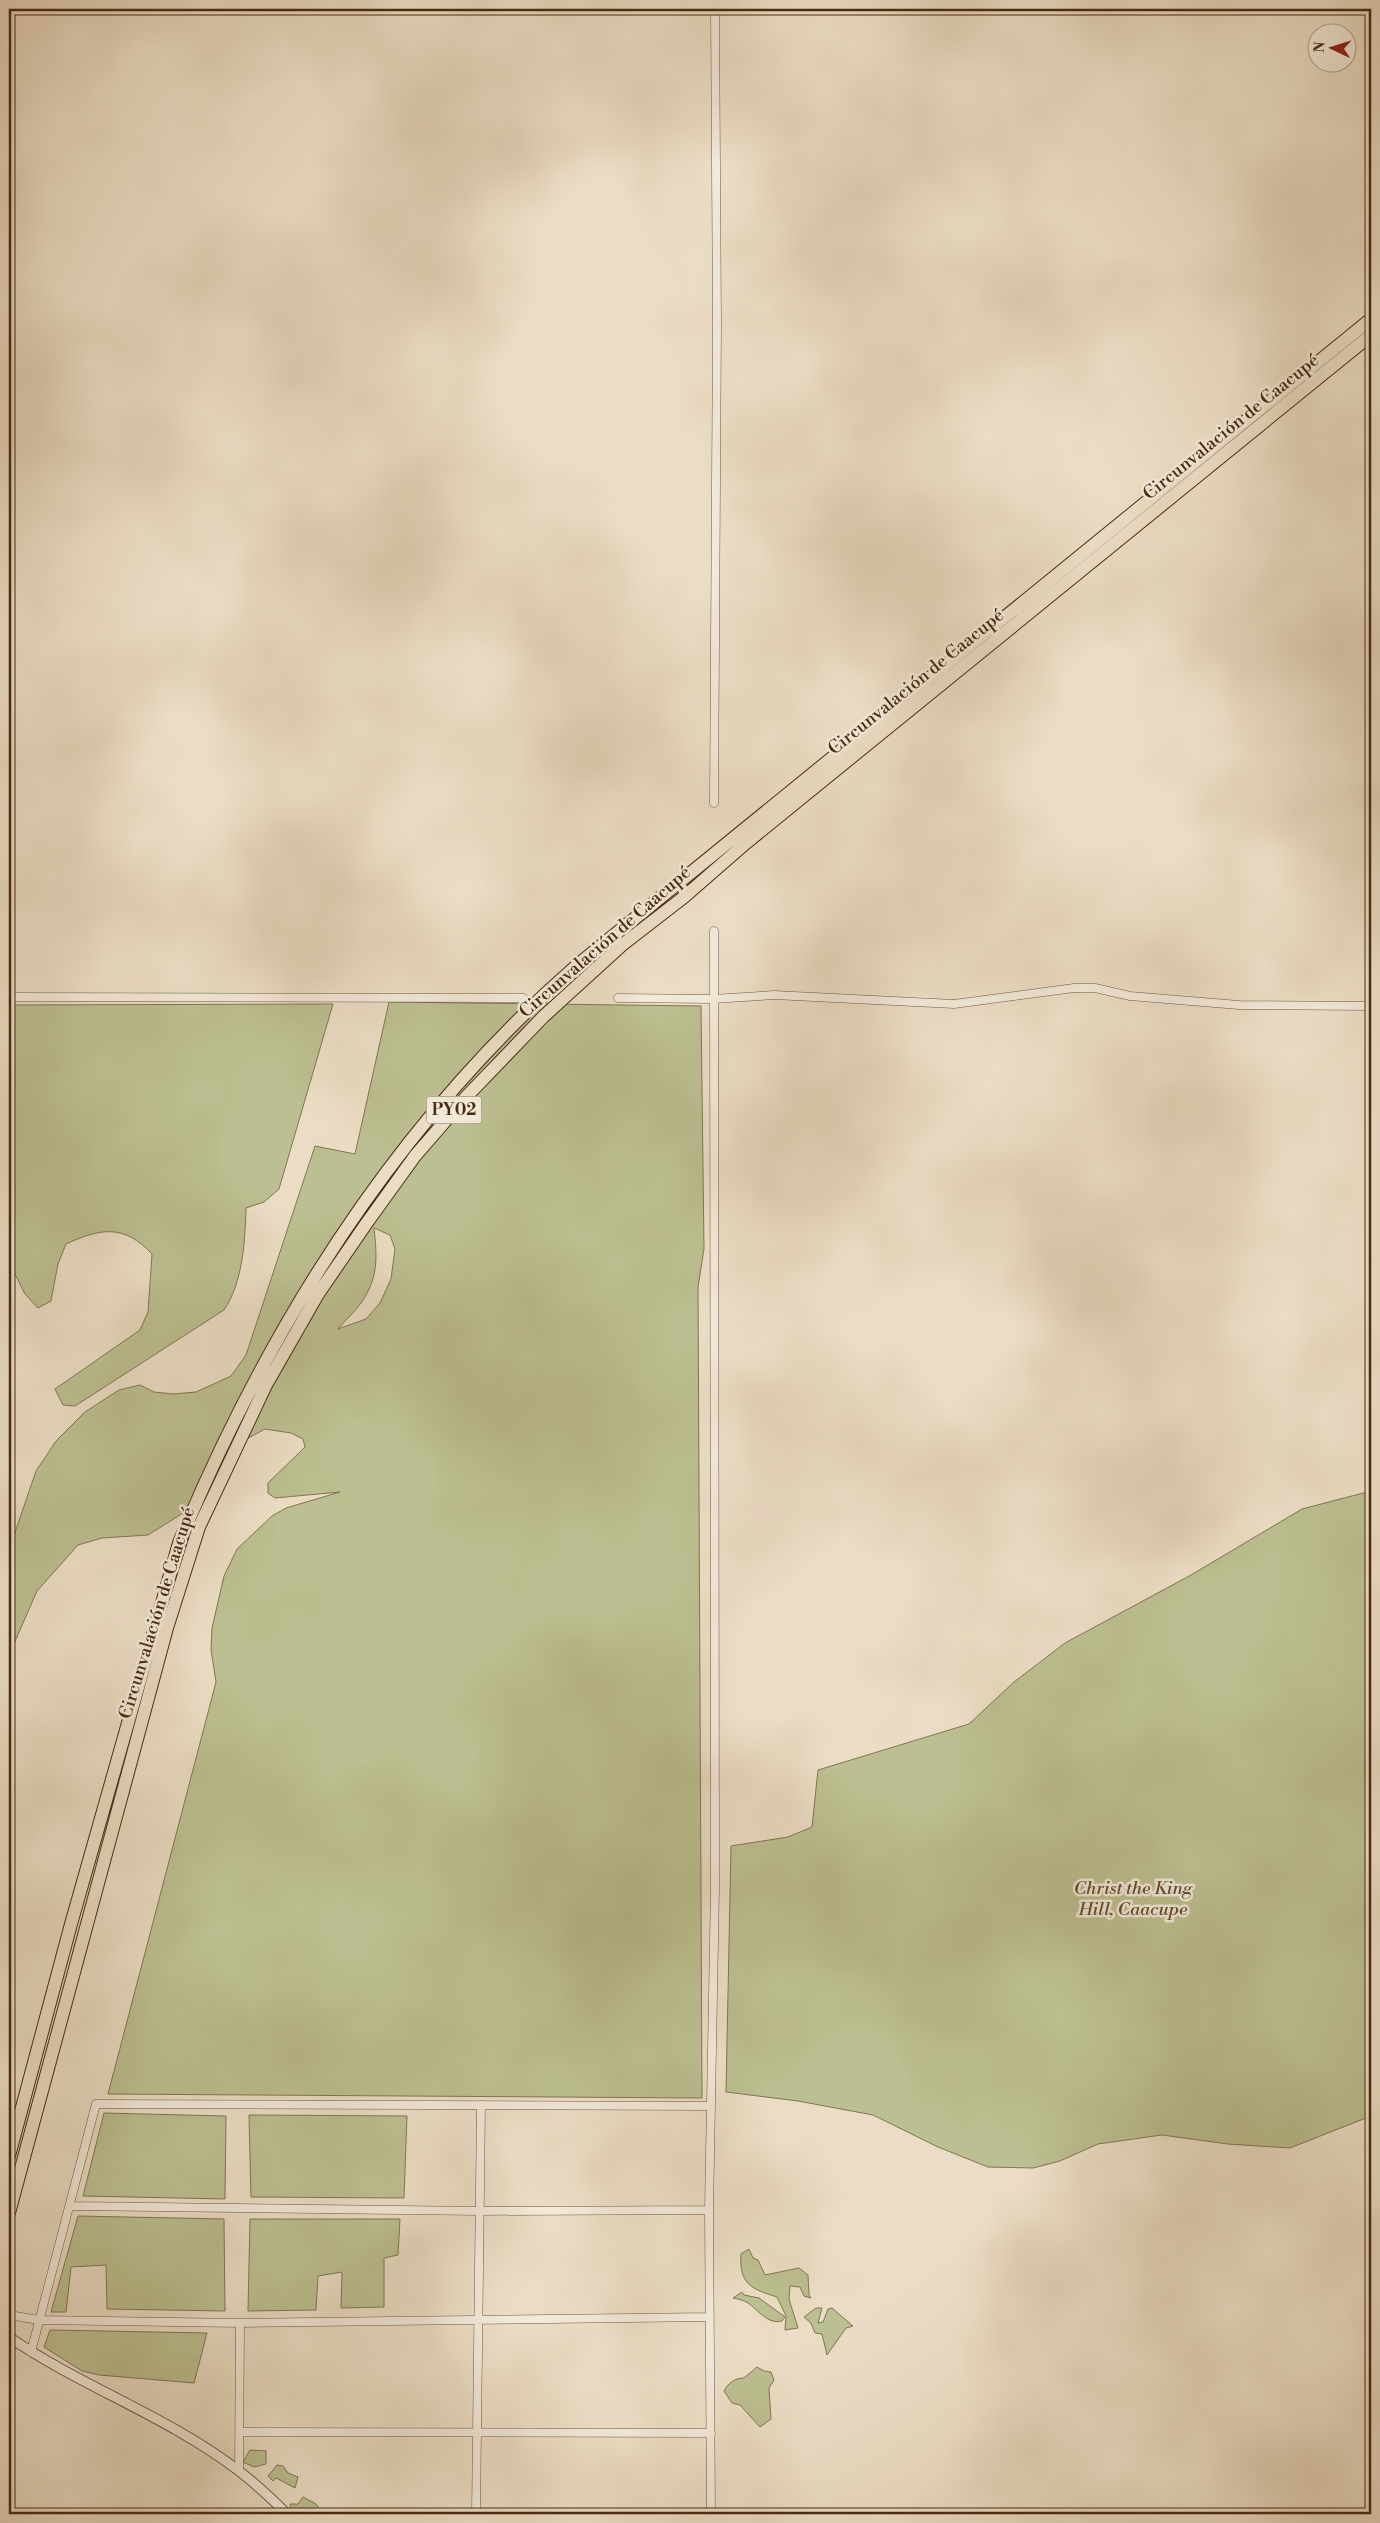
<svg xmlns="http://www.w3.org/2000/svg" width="1380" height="2523" font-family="'Libre Bodoni',serif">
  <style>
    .green { fill: #bcbf91; stroke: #827552; fill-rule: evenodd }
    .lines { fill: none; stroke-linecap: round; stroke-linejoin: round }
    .minor-casing { stroke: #71583f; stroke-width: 9 }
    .tertiary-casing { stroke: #71583f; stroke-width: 11 }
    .trunk-casing { stroke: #482b12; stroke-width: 14 }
    .minor { stroke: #f2e9d9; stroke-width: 8 }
    .tertiary { stroke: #f2e9d9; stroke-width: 9 }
    .trunk { stroke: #ebddc5; stroke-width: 12 }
    .labels { text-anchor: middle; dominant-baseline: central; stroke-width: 5; stroke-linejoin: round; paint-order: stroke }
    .shield { fill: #f2e9d9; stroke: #7b644e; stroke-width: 1 }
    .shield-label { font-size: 16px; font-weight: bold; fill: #482b12 }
    .street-label { font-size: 18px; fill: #482b12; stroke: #f2e9d9 }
    .park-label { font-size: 18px; font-style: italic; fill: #5f492b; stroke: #f2e9d9 }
  </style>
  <rect width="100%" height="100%" fill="#ebddc5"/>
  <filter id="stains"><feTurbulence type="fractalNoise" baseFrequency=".004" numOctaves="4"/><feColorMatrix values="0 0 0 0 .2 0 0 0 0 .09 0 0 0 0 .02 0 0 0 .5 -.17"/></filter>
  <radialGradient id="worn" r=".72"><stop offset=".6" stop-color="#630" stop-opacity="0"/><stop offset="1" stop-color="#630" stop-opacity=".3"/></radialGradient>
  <!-- green -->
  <path class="green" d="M389,1002L701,1006L704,1249L698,1287L702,2098L108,2094L216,1682L211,1650L212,1628L224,1576L237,1549L272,1516L286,1508L340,1492L275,1498L268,1493V1483L305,1447L303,1439L291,1433L265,1429L230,1448L217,1466L199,1503L148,1535L102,1538L78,1545L37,1591L9,1655V1550L36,1471L56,1441L85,1412L119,1390L140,1385L154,1392L173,1394L196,1392L231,1376L246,1355L315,1146L355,1154ZM374,1228L390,1235L395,1249L391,1279L380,1303L366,1319L338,1329C345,1320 355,1312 361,1303C379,1277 377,1257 374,1228Z
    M333,1004L279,1189L264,1202L246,1208C245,1241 243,1282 224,1310L75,1406L63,1405L55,1389L140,1330L148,1312L152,1254C124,1224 101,1228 66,1244L58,1264L51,1301L38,1308L25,1294L15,1274L9,1267V1005Z
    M1371,1491V2116L1290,2148L1228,2144L1162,2135L1098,2144L1060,2161L1033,2168L988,2167L938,2147L873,2115L798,2101L726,2092L731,1846L788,1837L812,1827L818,1770L969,1724L1014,1682L1065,1643L1191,1575L1302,1509Z
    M104,2113L226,2116L225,2199L83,2196Z
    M249,2115L407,2116L404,2198L251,2197Z
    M78,2216L224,2219L225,2311L107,2309L106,2265L71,2267L66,2312H51Z
    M250,2219H400L398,2255L384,2258V2307L341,2308L342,2272L318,2276L316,2310L248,2311Z
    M749,2249L753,2258L758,2260L765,2275L799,2268L808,2275L809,2295L811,2298L804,2296L800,2287L790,2286L789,2299L798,2328L785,2330L786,2316L777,2297C751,2289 739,2284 741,2254Z
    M742,2292L744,2295L759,2298L785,2317L782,2321C768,2325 758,2310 748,2303C744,2300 737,2299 733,2298Z
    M816,2308H822L818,2323L823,2322L828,2309L832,2308L853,2326L846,2328L827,2355L822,2334L815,2333L811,2323L804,2317Z
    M50,2330L207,2333L194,2383L99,2375L82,2371L44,2347Z
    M757,2367L764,2371L771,2372L774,2380L769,2388L771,2419L760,2427L740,2405L732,2403L724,2391C728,2383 735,2378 744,2378Z
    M250,2450L266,2451V2464L254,2467L243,2462Z
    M277,2465L283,2466L288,2473L298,2477L295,2488L276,2478L273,2481L268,2476Z
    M303,2497L316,2504L323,2514H292L290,2504H298Z"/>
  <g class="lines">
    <defs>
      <path id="minor" d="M714,803L717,324L715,9
        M9,997L523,998
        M618,998L713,999L774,995L954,1004L1074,988H1095L1130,996L1239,1005L1371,1006
        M71,2206L480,2211L709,2210
        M9,2315L39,2320L240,2323L710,2317
        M31,2352L96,2104L709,2106
        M240,2432L711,2433
        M239,2470L240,2323
        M476,2514L481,2105
        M711,2514L709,2210L715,1887L714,931"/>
      <path id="tertiary" d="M9,2337C82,2387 169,2417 239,2471C256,2484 272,2499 287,2514"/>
      <path id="trunk" d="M9,2156L71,1924L179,1543C269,1326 397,1123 575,967L1371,319
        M9,2213L167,1628L199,1527L266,1385L318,1294L366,1224L415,1156L467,1096L543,1017L622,945L684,897L746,843L1371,335"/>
    </defs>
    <!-- minor casing -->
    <use href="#minor" class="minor-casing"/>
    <!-- tertiary casing -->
    <use href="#tertiary" class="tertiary-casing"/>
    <!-- trunk casing -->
    <use href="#trunk" class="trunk-casing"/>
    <!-- minor -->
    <use href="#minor" class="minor"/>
    <!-- tertiary -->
    <use href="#tertiary" class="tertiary"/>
    <!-- trunk -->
    <use href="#trunk" class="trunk"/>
  </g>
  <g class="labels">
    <!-- shield labels -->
    <rect class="shield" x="426.5" y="1096.5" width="55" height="27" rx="4"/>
    <g class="shield-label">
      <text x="454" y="1110">PY02</text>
    </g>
    <!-- street labels -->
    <g class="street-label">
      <text transform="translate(1231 427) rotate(-39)">Circunvalación de Caacupé</text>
      <text transform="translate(916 682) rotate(-39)">Circunvalación de Caacupé</text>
      <text transform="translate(605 942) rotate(-41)">Circunvalación de Caacupé</text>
      <text transform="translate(157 1613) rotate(-73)">Circunvalación de Caacupé</text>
    </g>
    <!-- park labels -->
    <g class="park-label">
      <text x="1133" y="1888">Christ the King<tspan x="1133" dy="21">Hill, Caacupe</tspan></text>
    </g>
  </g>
  <!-- margin -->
  <rect width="1380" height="2523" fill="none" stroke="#ebddc5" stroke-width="30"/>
  <rect x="10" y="10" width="1360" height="2503" fill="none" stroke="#482b12" stroke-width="2.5"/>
  <rect x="15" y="15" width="1350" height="2493" fill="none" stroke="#482b12"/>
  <!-- north arrow -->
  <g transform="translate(1332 48) rotate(274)"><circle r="24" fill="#f2e9d9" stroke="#ae9d89"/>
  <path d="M0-4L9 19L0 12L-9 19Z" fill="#8f2418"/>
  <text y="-8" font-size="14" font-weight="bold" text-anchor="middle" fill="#482b12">N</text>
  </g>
  <rect width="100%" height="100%" filter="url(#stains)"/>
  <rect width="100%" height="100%" fill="url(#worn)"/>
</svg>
